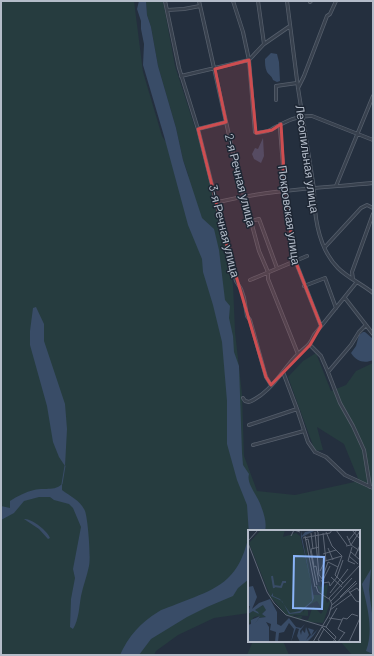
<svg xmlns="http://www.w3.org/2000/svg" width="374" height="656" font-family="Barlow,sans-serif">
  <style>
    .green { fill: #263c3f }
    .water { fill: #394c67 }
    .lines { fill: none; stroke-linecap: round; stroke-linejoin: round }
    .stream { stroke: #394c67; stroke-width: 1 }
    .street-casing { stroke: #565f6c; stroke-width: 4 }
    .street { stroke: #38414e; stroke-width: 2.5 }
    .marked { fill: #ce4d50; fill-opacity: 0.2; stroke: #ce4d50; stroke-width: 3; stroke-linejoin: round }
    .labels { text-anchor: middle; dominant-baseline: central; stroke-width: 3; stroke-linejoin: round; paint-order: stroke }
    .street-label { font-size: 12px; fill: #b4bcc9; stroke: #1d2633 }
    .inset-river { fill: none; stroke: #394c67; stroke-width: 2 }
    .inset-road { fill: none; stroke: #5e6776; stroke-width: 1 }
    .view { fill: #8ab4f8; fill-opacity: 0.15; stroke: #8ab4f8; stroke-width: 2 }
    .inset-edge { fill: none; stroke: #b4bcc9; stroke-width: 2 }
  </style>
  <rect width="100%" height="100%" fill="#242f3e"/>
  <!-- green -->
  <path class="green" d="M1,1H134L143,72L162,136L189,177L183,160L176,128L158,66L151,27L147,15L146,1H163L175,66L199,140L219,223L227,249L233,285L235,332L242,394L244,456L257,491L295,495L359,481L344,444L317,427L323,450L315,451L288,377L303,361L316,353L331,391L346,385L356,371L373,363V655H352L340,641H359V531H249V613L214,618L178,635L156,651L154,655H1Z
    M253,641H283L289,655H247Z"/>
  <!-- water -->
  <path class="water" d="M139,1H146L147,15L151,27L158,66L176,128L183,160L202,218L214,229L219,250L225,300L230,306L229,318L233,336L234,352L239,366L242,453L243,465L249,474C246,484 258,496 261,506C264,514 267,523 265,531H249V535L247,505L237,480L227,444V401L222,342L213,305L203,272L202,259L188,225L164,136L143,65L144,44L141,29V21L137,9Z
    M271,53L277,54L279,62L280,81L277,82L273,80C272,76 269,75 267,72C265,68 265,63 265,59Z
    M263,138L264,156L261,163L254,159L252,154L255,148L258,149Z
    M36,307L44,324V341L65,404L67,429L65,466L59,457L53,442L47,406L30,345V331L33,308Z
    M363,332H365L373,339V360C364,364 356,361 351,353L356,346L359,335Z
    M62,484V490C70,496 81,501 85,511C88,519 91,558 89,566C87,576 83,586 81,596C79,607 79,619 73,629L70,627L71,599L75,578L73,569L81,527L73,508L69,504L54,500L50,497H39L24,501L14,513L1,520V506L10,508V501C17,496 26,492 34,490C43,487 54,492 62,484Z
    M24,519C31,518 48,531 50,538L48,539L39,529Z
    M249,536V579L238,588L233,596L207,607L187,617L151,639L139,655H120C128,637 141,622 158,612C162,609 167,608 172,606C195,596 223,590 237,567C243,558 246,546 249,536Z
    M371,569L369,590L372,613L373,654L366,651C374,629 367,606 362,584Z"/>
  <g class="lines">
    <!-- stream -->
    <path class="stream" d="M62,484L65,466"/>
    <defs>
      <path id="street" d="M165,1L179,68L198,129L236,281L241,289L244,298L247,316L250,320L266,377L271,385
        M199,1L235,162L259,251L268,272V279L298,354
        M233,1L243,32L249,60L255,132L257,133C261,132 268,132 272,129C285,122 297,115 312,116L373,140
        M258,1L264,44
        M287,1L298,88L314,189C314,215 318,248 338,268C348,278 362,284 373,293
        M310,2L311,1
        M167,10L184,9L200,6
        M181,76L249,60L264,44L290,26
        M298,88L304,76L327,16L330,14L336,1
        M276,100V86L297,83
        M280,124V128L285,191L295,260L321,326
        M198,129L226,122
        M336,186L373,96
        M218,202C269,190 321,188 373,183
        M251,221L259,219L277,268
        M325,247L361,208L367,205L373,208
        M353,279L352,272L373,214
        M250,280L307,256
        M304,286L325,278L336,308
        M345,298L373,334
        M310,345L321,356L328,372L351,345L359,332L366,325
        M283,372L297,409L308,442L315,452L326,457L345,475L373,488
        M328,372L340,403L353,426L364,450L370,487
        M243,398L245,401L249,402C271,393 282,370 298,354C306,346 309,347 314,335L356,283
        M249,425L297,409
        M253,445L304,431"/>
    </defs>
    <!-- street casing -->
    <use href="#street" class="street-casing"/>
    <!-- street -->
    <use href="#street" class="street"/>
  </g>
  <!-- marked area -->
  <path class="marked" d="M249,60L256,133L272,130L281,124L285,191L295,260L321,326L310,345L271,385L266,377L226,242L198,129L226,122L215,69Z"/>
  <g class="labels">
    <!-- street labels -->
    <g class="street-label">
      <text transform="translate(308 159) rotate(82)">Лесопильная улица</text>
      <text transform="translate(241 180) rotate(76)">2-я Речная улица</text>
      <text transform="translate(290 215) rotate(82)">Покровская улица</text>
      <text transform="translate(225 231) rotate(76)">3-я Речная улица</text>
    </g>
  </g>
  <!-- overview -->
  <g transform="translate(248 530)">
    <rect width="112" height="112" fill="#242f3e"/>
    <path d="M13,0H37L35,7L48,3L52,6L60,39L57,20L58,16L65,65H73L69,55L73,57L80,54L78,70L79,73L82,70V73L75,93L59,92L38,85L22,66L1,13ZM69,71L75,81L73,84L65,76L60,90H53L54,86L44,87L46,85L60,86V81L58,78L55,83L56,79L59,76ZM19,73L18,80L14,84L19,87L11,88L9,92L5,97L12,86L6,87L0,95L1,83Z" fill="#263c3f" fill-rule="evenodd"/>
    <path d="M54,0V6L57,2L68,0L54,7L66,68L64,72L52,83L41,84L34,71L23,66L25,63V66L32,69L42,83L52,81L64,71L63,53L53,7ZM5,56L9,67L4,79L11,73L22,69L29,82V94L33,96L41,88L48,97L53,98L57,94L52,101L53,105L54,100L57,103L58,97L61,105L58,110L63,105L60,98L66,100L63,106L70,99L65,106L59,112H52L49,106L51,99L48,98L43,112L46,99L41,93L36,102L31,103L30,112H27L28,102L22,100L23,94L18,92L21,97V112H0V95L3,94V90L12,86L7,94L11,88L18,87L14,84L18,80L15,75L7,80L10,82L11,84L5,81L0,84L2,76H0V57Z" fill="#394c67"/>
    <path class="inset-river" d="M24,46L26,58M26,56L33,57L35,52H38"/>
    <path class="inset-road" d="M68,0L70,2L71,27M88,0L99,15M104,0L112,9M67,2L71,45L76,51M78,2L84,16L94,26M63,3L65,19M75,3L78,31M43,6L46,0L52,2M57,6L67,57M99,6L103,15L112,1M55,8L82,3L84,0M1,10L10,0M57,10L60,9L69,55M101,10L109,0M0,13L19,62L26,73L38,85L78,97L88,107L85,112M98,16L103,15L112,21M104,17L100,31L107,34M80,18L85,30M103,22L112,30M75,24L88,20M94,26L87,45L95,53M101,26L110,34M107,26L112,15M68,36L66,37L63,19L71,17M68,36L71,52M72,41L77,31L94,26M83,47L94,57M74,49L80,32L90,37M73,50L75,53L81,52L82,56M75,50L82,36M68,56L70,62L81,69M82,56L89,47L95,30M100,60L108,71L112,72M82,63L100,39M101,63L109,58L112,62M92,67L108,51M83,71L104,48M84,75L109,53M82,80L104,64M81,88L94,90M74,97L89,112M78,97L89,78M97,103L90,99L95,88L99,89L104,84L110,86M65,112L81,85L84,74L81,68L112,35M73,112L70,110L76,99M90,112L97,102M101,112L112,88"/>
    <path class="view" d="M46,26L76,27L74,79L45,78Z"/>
    <rect width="112" height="112" class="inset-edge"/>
  </g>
  <!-- border -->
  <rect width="374" height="656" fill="none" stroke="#b4bcc9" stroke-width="4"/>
</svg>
